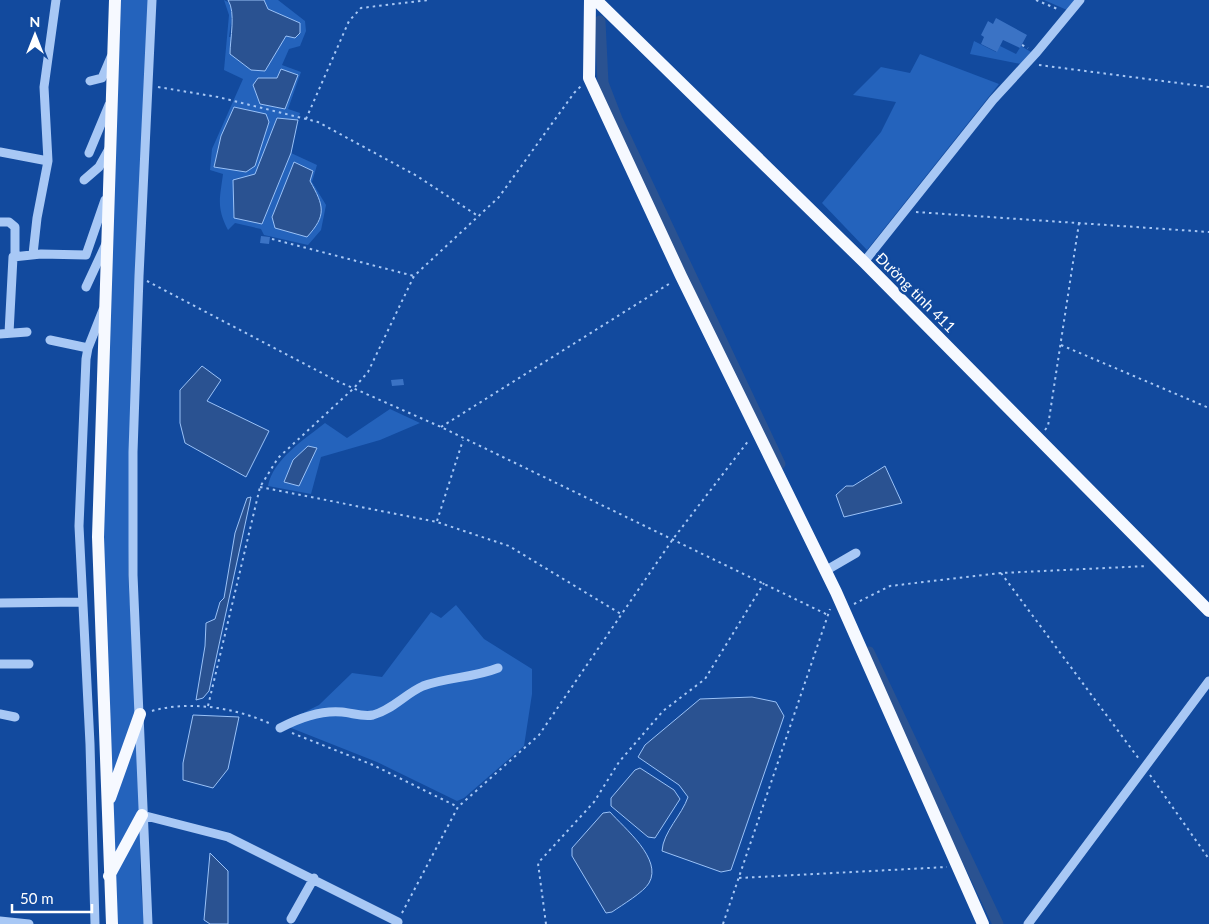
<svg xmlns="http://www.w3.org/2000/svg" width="1209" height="924" font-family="Lato,sans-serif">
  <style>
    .green { fill: #2463bc; fill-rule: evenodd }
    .water { fill: #2a5291; stroke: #9ac2f8 }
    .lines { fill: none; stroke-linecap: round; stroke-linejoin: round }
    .canal { stroke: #2a5291; stroke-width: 11 }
    .building { fill: #3b73c5 }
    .path { stroke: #a8c8f5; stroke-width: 2; stroke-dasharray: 2.5 4; stroke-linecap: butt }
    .minor { stroke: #a8c8f5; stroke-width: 9 }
    .major { stroke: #f6f9ff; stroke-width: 12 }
    .labels { text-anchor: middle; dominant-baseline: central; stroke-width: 5; stroke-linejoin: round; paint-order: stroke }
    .street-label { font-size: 15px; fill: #fff; stroke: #124a9e }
  </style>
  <rect width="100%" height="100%" fill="#124a9e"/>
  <!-- green -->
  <path class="green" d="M120,0H149L128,574L137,711L112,780L102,505Z
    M224,0L230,3L232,15L229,37L286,36L300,23L268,9L264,0H278L305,21L306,31L300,46L289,49L282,65L301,72L288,109L300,113L298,120L277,118L255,174L262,224L291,153L317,165L312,182L326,205L321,230L308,245L264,235L261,229L235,223L228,230C216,207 220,198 223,174L210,170L212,149L243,79L224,70L229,15ZM258,78H277L260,104ZM294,162L313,171L309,181Z
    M1044,0H1075L1067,10Z
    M974,41L996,52L1000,46L1016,54L1021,46L1031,52L1021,64L970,54Z
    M920,54L999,84L867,250L822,203L881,132L896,102L853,95L881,67L910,73Z
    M390,409L420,423L380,440L321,457L311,494L268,486C273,459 305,439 325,423L347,438Z
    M456,605L484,639L532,669V694L524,746L464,798L457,801L377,762L281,724L319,705L352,673L382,677L431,612L441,618Z
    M137,733L140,814L114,863L110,811Z
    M140,824V874L144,924H116L114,874Z"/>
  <!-- water -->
  <path class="water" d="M228,0H264L268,9L300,23V33L295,38L286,36L265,71L251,70L230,54C230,39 236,12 228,0Z
    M281,69L298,75L285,109L260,104L253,85L258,78H277Z
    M234,107L266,114L269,122L255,166L246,172L214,167L221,136Z
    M277,118L298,120L291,153L262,224L234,218L233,180L255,174Z
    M294,162L313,171L310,181C324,206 327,215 307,237L275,228L272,217Z
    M202,366L221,380L207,401L269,431L246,477L185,443L180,423V390Z
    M308,446L317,448L299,486L284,482L293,460Z
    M885,466L902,503L844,517L836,495L846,486H853Z
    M251,497L209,691L203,698L196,700L205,646L206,623L215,619L220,602L224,598L235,533L247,498Z
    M752,697L776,702L784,716L731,870L721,872L662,851C663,832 682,815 688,797L679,785L638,757L645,745L700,699Z
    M193,715L239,717L228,769L213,788L183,780V763Z
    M640,768L674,790L680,799L655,838L648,837L611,806V798L635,770Z
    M610,812C624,828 663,859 649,883C644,892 622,905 612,912L606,913L572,856V848L603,813Z
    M210,853L228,871V924H210L204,920Z"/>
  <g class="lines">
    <!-- canal -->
    <path class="canal" d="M600,21L603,83L617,119L780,464
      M869,652L998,924"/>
  </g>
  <!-- building -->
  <path class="building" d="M996,18L1027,35L1020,48L1003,40L997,52L981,44L984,37L981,35L988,21L993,24Z
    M261,236L270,237L269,244L260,243Z
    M403,379L404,385L392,386L391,380Z"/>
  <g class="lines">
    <!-- path -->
    <path class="path" d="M1036,0L1060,10
      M1022,45L1028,48
      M1039,65L1209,87
      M158,87L218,97L318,122L417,176L478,216
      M306,119L349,21L361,8L429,0
      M916,212L1209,232
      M272,239L414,276
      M147,281L337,381L441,427L828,615
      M1061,345L1209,408
      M441,427L672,282
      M1045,430L1048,426L1079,223
      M260,487L437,522L509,546L621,614
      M437,521L463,440
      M1001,573L1139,759
      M854,604L890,586L1001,573L1147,566
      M208,706L260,487L278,458L354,388L368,372L414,276L499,197L574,93L581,86
      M152,711C190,700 236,708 271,724
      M292,733L373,765L458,807
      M1150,775L1209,859
      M739,878L947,867
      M402,913L458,807L539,735L673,539L749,440
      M546,924L538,863L594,802L619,762L663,711L705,679L764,583
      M723,924L830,609"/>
    <!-- minor -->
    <path class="minor" d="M90,81L102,78L111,57
      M0,152L48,161L44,87L56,0
      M89,153L109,105
      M84,180L99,167L109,149
      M0,222H9L15,227V255
      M33,254L37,218L48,161
      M864,262L993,100L1037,52L1080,0
      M86,287L106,244
      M9,333L13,257L41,254L86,255L105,200
      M0,334L27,332
      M50,340L88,348
      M825,571L856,553
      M0,603L81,602
      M0,664H29
      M0,714L15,717
      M280,728C299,718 320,710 342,712C353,713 362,717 373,715C392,710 405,694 423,686C447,677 473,678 498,668
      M142,815L228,837L398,922
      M291,919L314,878
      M0,921L29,924
      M95,924L90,744L79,526L86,359L88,348L103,310
      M148,924L133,575V452L139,276L152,0
      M1028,924L1209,681"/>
    <!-- major -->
    <path class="major" d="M590,0L589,78L681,276L836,592L983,924
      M596,0L864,262L1209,611
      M110,798L140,714
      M109,876L142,815
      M112,924L98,537L115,0"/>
  </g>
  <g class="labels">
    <!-- street labels -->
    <g class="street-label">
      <text transform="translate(916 292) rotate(45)">Đường tỉnh 411</text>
    </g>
  </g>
  <!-- north arrow -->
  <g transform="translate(35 35)" stroke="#124a9e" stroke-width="4" paint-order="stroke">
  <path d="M0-4L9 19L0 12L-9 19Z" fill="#ffffff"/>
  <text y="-8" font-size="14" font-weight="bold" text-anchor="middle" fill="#ffffff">N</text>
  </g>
  <!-- scale -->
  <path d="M12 904v8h80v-8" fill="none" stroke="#ffffff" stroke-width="2.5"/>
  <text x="20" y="904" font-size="15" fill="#ffffff" stroke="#124a9e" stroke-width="4" paint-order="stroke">50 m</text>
</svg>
